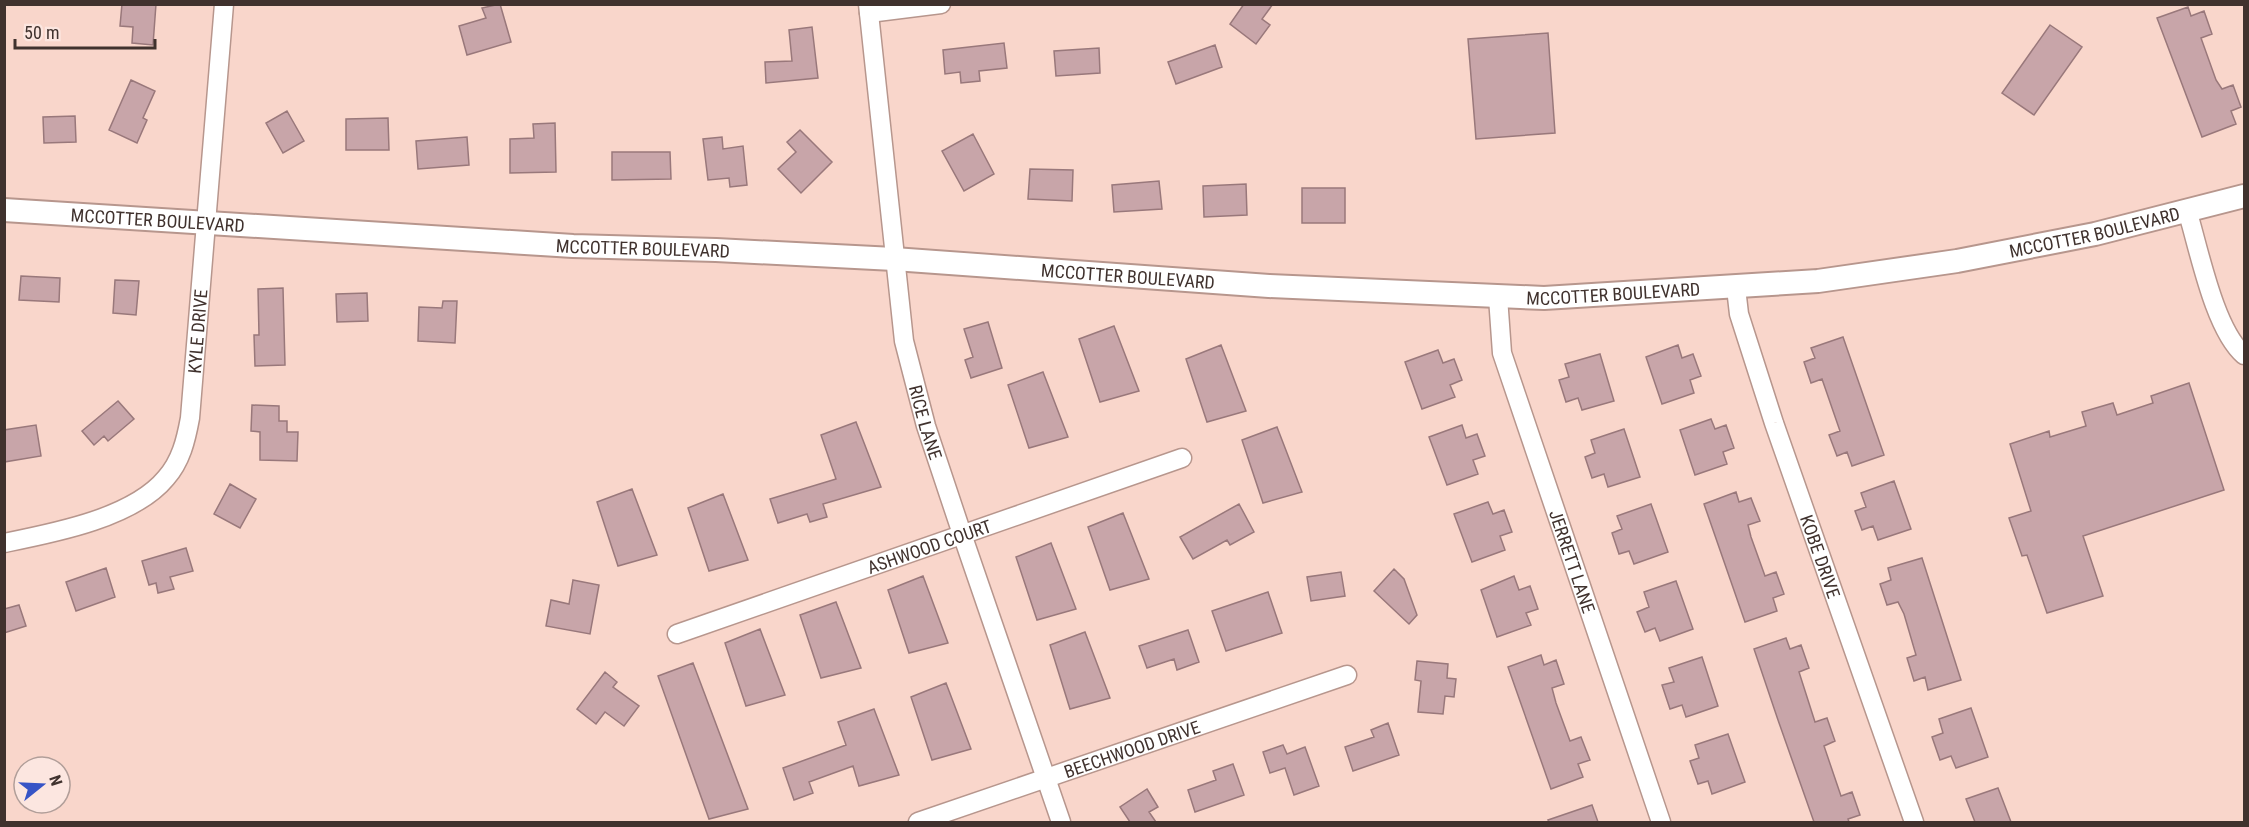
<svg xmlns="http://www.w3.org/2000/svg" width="2249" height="827" font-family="'Roboto Condensed',sans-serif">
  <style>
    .building { fill: #c8a5a9; stroke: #99787b; stroke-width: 1.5 }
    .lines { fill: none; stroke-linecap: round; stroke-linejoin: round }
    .minor-casing { stroke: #b7968d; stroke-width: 21 }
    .tertiary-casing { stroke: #b7968d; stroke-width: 26 }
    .minor { stroke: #fff; stroke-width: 18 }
    .tertiary { stroke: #fff; stroke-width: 22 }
    .labels { text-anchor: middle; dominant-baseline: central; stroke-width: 5; stroke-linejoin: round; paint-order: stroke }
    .street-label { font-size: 18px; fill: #40322e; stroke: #fce6e0 }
  </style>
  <rect width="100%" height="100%" fill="#f9d6cb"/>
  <!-- building -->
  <path class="building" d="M122,4H156L153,45L132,43L133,27L120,26Z
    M500,4L511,42L467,55L459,26L486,18L482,8Z
    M1244,4H1273L1262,19L1270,25L1256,44L1230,24Z
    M2188,7L2191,16L2204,11L2212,34L2201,38L2216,80L2222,89L2233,85L2241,107L2231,111L2236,124L2202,137L2157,18Z
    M2050,25L2082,47L2034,115L2002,93Z
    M812,27L818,78L766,83L765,62L792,61L789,30Z
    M1548,33L1555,133L1476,139L1468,39Z
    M1004,43L1007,68L979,71L980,81L961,83L960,72L945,74L943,50Z
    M1215,45L1222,67L1176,84L1168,62Z
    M1099,48L1100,73L1056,76L1054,51Z
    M131,80L155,91L143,118L147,120L137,143L109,130Z
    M287,111L304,141L283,153L266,123Z
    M75,116L76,142L44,143L43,117Z
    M388,118L389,150H346V119Z
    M555,123L556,172L510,173V139L534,138L533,124Z
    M800,130L832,162L801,193L778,169L796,152L787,142Z
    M973,134L994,174L964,191L942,151Z
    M467,137L469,165L418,169L416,141Z
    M722,137L723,149L743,146L747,185L730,187L729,178L708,180L703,139Z
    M612,152H670L671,179L612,180Z
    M1030,169L1073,170L1072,201L1028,199Z
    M1159,181L1162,209L1114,212L1112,185Z
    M1246,184L1247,215L1204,217L1203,186Z
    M1302,188H1345V223H1302Z
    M21,276L60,278L59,302L19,300Z
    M115,280L139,281L136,315L113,313Z
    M283,288L285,365L255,366L254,335H259L258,289Z
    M367,293L368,321L337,322L336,294Z
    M443,301H457L455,343L418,341L419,307L442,308Z
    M988,322L1002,368L971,378L965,360L973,357L964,329Z
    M1114,326L1139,391L1100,402L1079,339Z
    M1843,337L1884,455L1852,466L1847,452L1837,456L1829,435L1840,431L1822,379L1811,383L1804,362L1815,358L1811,348Z
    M1221,345L1246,411L1207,422L1186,359Z
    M1678,345L1682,358L1693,354L1701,376L1690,380L1694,393L1662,404L1646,357Z
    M1438,350L1443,363L1454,359L1462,380L1450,385L1455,397L1422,409L1405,362Z
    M1600,354L1614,401L1582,410L1578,398L1566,402L1559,380L1569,377L1565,364Z
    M1043,372L1068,437L1029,448L1008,385Z
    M2189,383L2224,490L2083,536L2103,596L2047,613L2027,555L2022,556L2009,518L2031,511L2010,444L2049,431L2050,437L2086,426L2082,412L2113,403L2117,415L2153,403L2151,396Z
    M118,401L134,419L108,441L104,436L94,445L82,431Z
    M252,405L279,406V421H287V432H298L297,461L260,460V432L251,431Z
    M1711,419L1715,429L1726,425L1734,448L1723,452L1727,464L1695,475L1680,430Z
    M856,422L881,487L823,504L827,517L810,522L807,514L778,523L770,499L836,479L821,435Z
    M36,425L41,456L4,462V430Z
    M1462,425L1466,438L1477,434L1485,456L1473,460L1478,474L1447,485L1429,437Z
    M1277,427L1302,492L1263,503L1242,440Z
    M1624,429L1640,477L1608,487L1604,474L1592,478L1585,457L1595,453L1591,440Z
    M1894,481L1911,529L1878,540L1873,526L1862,530L1855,511L1866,507L1861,493Z
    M230,484L256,499L240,528L214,514Z
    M632,489L657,555L618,566L597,502Z
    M1736,492L1739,502L1751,498L1760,521L1748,525L1751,537L1765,576L1776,572L1784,594L1773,598L1777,611L1745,622L1704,504Z
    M723,494L748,560L709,571L688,508Z
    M1488,502L1493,514L1504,510L1512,532L1500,536L1505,550L1472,562L1454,514Z
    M1239,504L1254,532L1230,545L1227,540L1193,559L1180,537Z
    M1651,504L1668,552L1634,564L1629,551L1619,554L1612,533L1622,529L1617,516Z
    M1123,513L1149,579L1110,590L1088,527Z
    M1051,543L1076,609L1037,620L1016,557Z
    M186,548L193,571L170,577L174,589L158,593L156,583L149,585L142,561Z
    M1922,558L1961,680L1928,690L1925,677L1914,681L1907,658L1916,655L1904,614L1898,602L1887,605L1880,584L1891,580L1888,568Z
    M106,568L115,597L76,611L66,582Z
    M1394,569L1404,579L1417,615L1409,624L1374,591Z
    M1341,572L1345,596L1311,601L1307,577Z
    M923,576L948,643L909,653L888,590Z
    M1514,576L1519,590L1530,586L1538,609L1526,613L1531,625L1497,637L1481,590Z
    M573,580L599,585L590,634L546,626L551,600L569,604Z
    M1676,581L1693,629L1660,641L1655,628L1645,632L1637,612L1649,607L1644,592Z
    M1268,592L1282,633L1226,651L1212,611Z
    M836,602L861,668L821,678L800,615Z
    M19,605L26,626L4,633V609Z
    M760,629L785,695L746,706L725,643Z
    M1188,630L1199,662L1177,670L1174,659L1147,668L1139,646Z
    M1085,632L1110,698L1070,709L1050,645Z
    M1786,638L1790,649L1801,645L1809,668L1799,672L1815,722L1827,718L1835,741L1824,746L1841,796L1852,792L1860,815L1848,819L1849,822H1814L1778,720L1754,649Z
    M1541,655L1544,665L1556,660L1564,684L1552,688L1556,703L1570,741L1581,737L1590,760L1578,764L1583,777L1551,789L1508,667Z
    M1702,657L1718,706L1686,717L1682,705L1670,709L1662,685L1674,682L1669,668Z
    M1417,661L1448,664L1447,678L1456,679L1454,697L1445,696L1443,714L1418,712L1421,681L1415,680Z
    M693,663L748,809L709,819L658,676Z
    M605,672L617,682L613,687L639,706L624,726L605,712L596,724L577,709Z
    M946,683L971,749L932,760L911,697Z
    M1971,708L1988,757L1956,768L1951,756L1940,760L1932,737L1943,733L1939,719Z
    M874,709L899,775L859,786L853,766L809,782L813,793L794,800L783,768L846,745L838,722Z
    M1388,723L1399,755L1353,771L1345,747L1374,737L1371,730Z
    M1728,734L1745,782L1712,794L1708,781L1698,784L1690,761L1699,758L1695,745Z
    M1283,745L1287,754L1305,747L1319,786L1294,795L1285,768L1270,773L1263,752Z
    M1233,764L1244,795L1195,812L1188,790L1216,780L1213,771Z
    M1998,788L2011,822H1975L1966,799Z
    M1147,789L1158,807L1149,812L1156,822H1130L1120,807Z
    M1592,805L1598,822H1549L1548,820Z"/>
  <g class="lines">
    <defs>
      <g id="minor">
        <path id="s1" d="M868,4L904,341L926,426L962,534L1061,822"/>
        <path d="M869,13L941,4"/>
        <path d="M2187,210C2199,249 2214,329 2244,355"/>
        <path id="s2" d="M1736,288L1739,314L1774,423L1914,822"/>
        <path id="s3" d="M1498,297L1502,353L1661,822"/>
        <path id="s4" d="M4,543C54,533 133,518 166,478C181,461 186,440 190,418L224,4"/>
        <path id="s5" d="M677,634L1182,458"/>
        <path id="s6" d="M918,822L1347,675"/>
      </g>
      <g id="tertiary">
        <path id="s7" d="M4,210L573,246L716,250L894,259L1269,286L1544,298L1818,281L1957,261L2095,234L2244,196"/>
      </g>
    </defs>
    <!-- minor casing -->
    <use href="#minor" class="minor-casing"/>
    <!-- tertiary casing -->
    <use href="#tertiary" class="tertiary-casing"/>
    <!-- minor -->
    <use href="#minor" class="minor"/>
    <!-- tertiary -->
    <use href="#tertiary" class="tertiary"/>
  </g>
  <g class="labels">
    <!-- street labels -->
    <g class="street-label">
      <text stroke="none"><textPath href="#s7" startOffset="154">MCCOTTER BOULEVARD</textPath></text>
      <text stroke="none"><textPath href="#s7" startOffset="2098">MCCOTTER BOULEVARD</textPath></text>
      <text stroke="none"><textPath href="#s7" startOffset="640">MCCOTTER BOULEVARD</textPath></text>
      <text stroke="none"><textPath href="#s7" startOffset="1126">MCCOTTER BOULEVARD</textPath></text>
      <text stroke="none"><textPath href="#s7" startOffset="1612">MCCOTTER BOULEVARD</textPath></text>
      <text stroke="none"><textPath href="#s4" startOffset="330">KYLE DRIVE</textPath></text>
      <text stroke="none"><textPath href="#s1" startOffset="423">RICE LANE</textPath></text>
      <text stroke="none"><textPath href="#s5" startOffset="267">ASHWOOD COURT</textPath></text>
      <text stroke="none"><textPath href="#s2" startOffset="282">KOBE DRIVE</textPath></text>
      <text stroke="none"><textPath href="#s3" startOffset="276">JERRETT LANE</textPath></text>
      <text stroke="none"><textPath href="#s6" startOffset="226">BEECHWOOD DRIVE</textPath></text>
    </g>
  </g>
  <!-- border -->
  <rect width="2249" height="827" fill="none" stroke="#40322e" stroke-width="12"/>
  <!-- north arrow -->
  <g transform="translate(42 785) rotate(72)"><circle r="28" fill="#fce6e0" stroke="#b19e99" stroke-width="1.5"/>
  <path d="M0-4.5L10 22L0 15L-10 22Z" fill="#3754c6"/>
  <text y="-9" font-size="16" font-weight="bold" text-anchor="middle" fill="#40322e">N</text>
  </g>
  <!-- scale -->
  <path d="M15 39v9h140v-9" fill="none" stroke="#40322e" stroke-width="3"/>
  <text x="24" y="39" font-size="18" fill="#40322e" stroke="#fce6e0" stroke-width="4.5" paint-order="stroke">50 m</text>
</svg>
